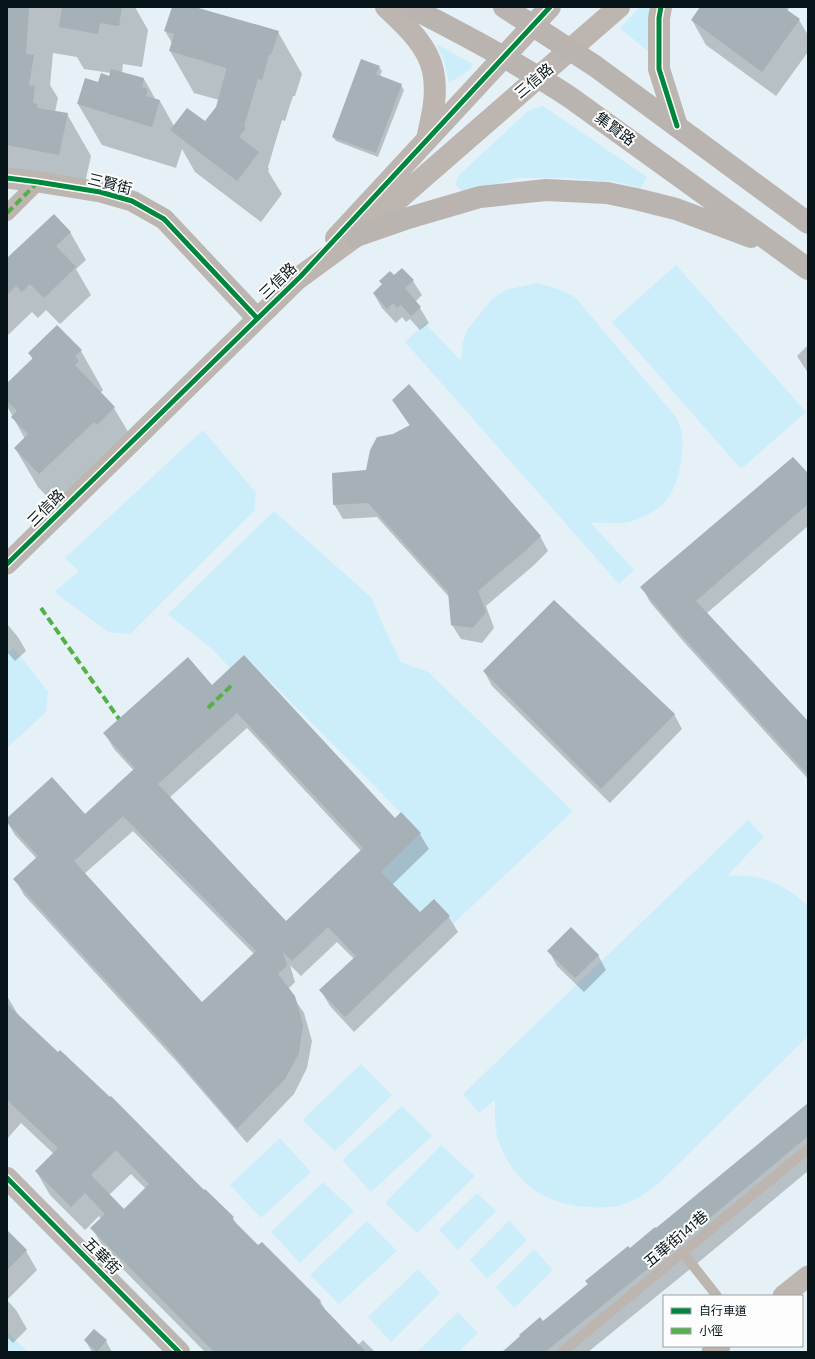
<svg xmlns="http://www.w3.org/2000/svg" width="815" height="1359" font-family="Karla,'Noto Sans TC',sans-serif">
  <style>
    .green { fill: #cceefb }
    .shadow { fill: #0003; fill-rule: evenodd }
    .building { fill: #a5b1b6; fill-rule: evenodd }
    .lines { fill: none; stroke-linecap: round; stroke-linejoin: round }
    .service { stroke: #bcb5b0; stroke-width: 10 }
    .pedestrian { stroke: #bcb5b0; stroke-width: 16 }
    .minor { stroke: #bcb5b0; stroke-width: 21 }
    .tertiary { stroke: #bcb5b0; stroke-width: 22 }
    .secondary { stroke: #bab4b0; stroke-width: 22 }
    .quiet { stroke: #54b145; stroke-width: 4; stroke-dasharray: 8 4; stroke-linecap: butt }
    .cycleway-casing { stroke: #fdfdfd; stroke-width: 8 }
    .cycleway { stroke: #00873e; stroke-width: 5 }
    .labels { text-anchor: middle; dominant-baseline: central; stroke-width: 4; stroke-linejoin: round; paint-order: stroke }
    .street-label { font-size: 15px; fill: #07151a; stroke: #fdfdfd }
  </style>
  <rect width="100%" height="100%" fill="#e5f1f6"/>
  <!-- green -->
  <path class="green" d="M640,7H652L656,58L620,28Z
    M436,44L473,64L470,70L449,83L444,60Z
    M543,106L647,177L641,188L616,182L567,178H517L464,193L455,184L459,175L529,110Z
    M676,265L806,412L741,469L612,322Z
    M537,283L558,289L575,297L676,417C678,422 681,428 682,434C684,454 679,486 665,502C657,510 647,516 636,520C622,525 606,522 591,523L634,570L619,584L405,342L425,323L461,361L463,342L467,330L492,299L506,290Z
    M203,430L256,493L254,511L130,634L108,632L54,592L79,571L65,558Z
    M274,511L371,597L387,634L401,662L428,672L573,811L453,924L450,916L434,899L420,912L381,872L421,833L244,655L230,668L212,649L168,614Z
    M14,648L48,692L46,712L7,748V653Z
    M748,820L764,837L727,876C732,876 738,875 743,876C769,876 790,889 808,906V1036L658,1184C647,1192 637,1200 624,1204C613,1208 600,1208 588,1207C547,1205 515,1184 500,1145C494,1131 495,1114 495,1100L479,1113L463,1094Z
    M361,1064L392,1095L335,1151L302,1120Z
    M402,1106L432,1136L371,1192L342,1160Z
    M280,1138L311,1172L261,1218L230,1185Z
    M441,1145L475,1176L417,1233L385,1203Z
    M323,1182L354,1211L300,1263L271,1232Z
    M477,1193L496,1211L458,1250L439,1230Z
    M367,1221L397,1251L339,1304L310,1275Z
    M509,1221L527,1240L487,1279L470,1260Z
    M534,1249L553,1270L514,1308L496,1287Z
    M418,1269L440,1293L391,1342L368,1317Z
    M458,1312L478,1333L458,1352H417Z
    M7,1332L28,1352H7Z"/>
  <!-- shadow -->
  <path class="shadow" d="M7,7H135L148,30L142,67L123,64L122,73L144,79L156,100L160,101L174,126L205,123L217,107L219,100L194,93L170,51L172,43L165,31L173,7H192L278,32L302,74L295,96H293L285,121L282,120L268,167L269,170L268,171L282,194L261,222L195,172L182,149L176,168L102,145L78,104L99,83L110,77L111,73L84,69L77,57L53,53L50,85L58,98L55,112L67,114L91,156L82,196L7,182Z
    M702,7H790L787,11L799,20L808,35V52L776,96L706,45L692,20Z
    M379,67L382,71L380,76L401,85L404,90L378,157L336,141L333,137Z
    M70,232L86,260L76,269L91,295L60,324L46,310L38,318L32,312L7,336V260Z
    M380,281H413L422,295L415,302L420,308L429,323L420,330L410,319L406,322L402,317L396,323L382,308L374,294L383,285Z
    M57,326L81,351L103,390L100,393L114,408L137,447L62,512L38,487L15,448L25,439L7,406V385L33,360L29,353Z
    M808,345V373L797,356Z
    M393,400L540,536L548,551L533,566L486,606L494,628L482,643L461,639L452,625L450,598L377,517L343,519L334,504L367,471L393,435L410,426Z
    M808,475V526L707,613L808,723V779L683,641L650,602L642,587Z
    M7,624L18,637L26,651L15,661L7,652Z
    M484,671L674,714L682,729L610,803L492,686Z
    M212,686L395,820L420,834L429,849L392,885L420,914L434,901L449,917L458,932L354,1032L330,1006L321,991L354,959L337,942L301,976L290,965L295,982L288,989L304,1013L312,1041L307,1068L294,1094L247,1143L178,1063L24,895L15,879L37,859L15,835L7,822V819L85,815L134,771L114,749L105,734ZM247,728L361,851L286,923L169,798ZM133,831L254,954L202,1003L84,874Z
    M549,951L598,955L606,970L584,992L557,966Z
    M7,996L17,1013L23,1021L233,1218L238,1227L258,1247L320,1301L326,1311L358,1345L363,1340L375,1352H205L106,1252L92,1228L101,1219L99,1216L85,1230L50,1195L36,1171L54,1154L21,1123L7,1139ZM131,1174L146,1189L124,1210L109,1195Z
    M808,1105V1171L700,1261L588,1352H503L543,1322L629,1249L656,1230Z
    M7,1231L26,1251L37,1270L7,1300Z
    M7,1300L16,1310L27,1329L13,1343L7,1337Z
    M85,1340L106,1341L112,1352H92Z"/>
  <!-- building -->
  <path class="building" d="M7,7H29L26,54L34,55L29,85L35,86L33,103L38,104L37,108L68,113L59,155L7,145Z
    M62,7H122L119,26L100,23L98,34L59,27Z
    M172,7H195L279,31L271,55H269L262,80L258,79L244,126L246,128L239,137L259,152L237,181L170,130L187,108L205,121L216,107L226,71V68L169,51L174,34L164,31Z
    M700,7H783L800,19L762,72L691,20Z
    M361,59L380,66L376,74L402,84L376,153L332,137Z
    M111,69L144,78L142,87L148,89L146,96L160,100L152,127L77,104L85,78L98,82L101,73L109,76Z
    M54,214L71,232L56,246L76,267L44,298L30,284L22,292L16,286L7,295V258Z
    M402,268L414,280L405,288L421,307L411,316L401,305L397,308L393,303L387,309L373,293L382,284L379,281L390,271L394,275Z
    M57,325L82,350L75,356L79,361L75,365L115,407L97,425L94,422L39,474L14,448L28,434L11,417L17,411L7,401V383L33,358L28,353Z
    M409,384L541,536L525,551L478,591L486,612L473,628L451,625L448,592L368,503L333,505L332,473L366,470L370,450L377,437L393,434L410,425L392,400Z
    M793,457L808,473V504L696,601L808,721V775L673,626L640,587Z
    M554,600L675,714L601,789L483,671Z
    M244,655L395,818L401,812L421,833L381,872L420,912L434,899L450,916L345,1017L319,990L356,956L328,927L292,961L283,952L287,966L278,974L295,996L303,1025L299,1053L285,1079L237,1129L168,1048L13,879L38,856L7,822V818L52,777L85,814L135,768L103,733L188,657L212,685ZM237,713L363,848L286,921L158,784ZM123,816L256,951L202,1002L74,861Z
    M571,927L599,955L575,978L547,951Z
    M7,1004L58,1052L60,1050L110,1097L111,1096L204,1190L205,1189L234,1217L232,1219L258,1245L262,1242L321,1301L319,1303L366,1352H214L90,1228L105,1214L85,1193L71,1207L35,1171L58,1148L7,1100ZM116,1150L149,1184L124,1209L91,1175Z
    M808,1103V1136L687,1237L545,1352H502L520,1336L519,1335L540,1317L543,1321L588,1284L585,1281L628,1246L630,1248L655,1227L656,1228Z
    M7,1230L27,1250L7,1270Z
    M94,1329L107,1340L97,1352L84,1340Z"/>
  <g class="lines">
    <!-- service -->
    <path class="service" d="M683,1253L717,1296
      M562,1352L808,1149"/>
    <!-- pedestrian -->
    <path class="pedestrian" d="M7,213L38,182"/>
    <!-- minor -->
    <path class="minor" d="M7,178L38,182L100,192L132,201L164,219L257,318
      M7,564L300,277
      M783,1296L808,1276
      M712,1352L720,1346"/>
    <!-- tertiary -->
    <path class="tertiary" d="M386,7C404,24 428,45 433,71C438,94 432,117 427,139
      M661,7L659,18V69L677,126
      M336,238L550,7
      M300,277L356,236L619,7
      M7,1178L179,1352"/>
    <!-- secondary -->
    <path class="secondary" d="M410,7C465,35 520,64 571,98L808,269
      M504,7L595,66L808,223
      M356,236L405,219L480,197L546,190L607,193L636,199L676,209L751,237"/>
    <!-- quiet -->
    <path class="quiet" d="M7,213L38,182
      M41,608L119,719
      M208,708L234,683"/>
    <defs>
      <path id="cycleway" d="M661,7L659,18V69L677,126
        M7,178L38,182L100,192L132,201L164,219L257,318
        M7,564L300,277L550,7
        M7,1178L179,1352"/>
    </defs>
    <!-- cycleway casing -->
    <use href="#cycleway" class="cycleway-casing"/>
    <!-- cycleway -->
    <use href="#cycleway" class="cycleway"/>
  </g>
  <g class="labels">
    <!-- street labels -->
    <g class="street-label">
      <text transform="translate(534 81) rotate(-40)">三信路</text>
      <text transform="translate(615 129) rotate(36)">集賢路</text>
      <text transform="translate(110 184) rotate(14)">三賢街</text>
      <text transform="translate(278 281) rotate(-44)">三信路</text>
      <text transform="translate(46 508) rotate(-45)">三信路</text>
      <text transform="translate(676 1239) rotate(-40)">五華街141巷</text>
      <text transform="translate(102 1256) rotate(45)">五華街</text>
    </g>
  </g>
  <!-- border -->
  <rect width="815" height="1359" fill="none" stroke="#07151a" stroke-width="16"/>
  <!-- legend -->
  <rect x="663" y="1295" width="140" height="52" fill="#fdfdfd" stroke="#9ba0a2"/>
  <rect x="671" y="1308" width="20" height="6" fill="#00873e" stroke="#9ba0a2"/>
  <text x="699" y="1315" font-size="12" fill="#07151a">自行車道</text>
  <rect x="671" y="1328" width="20" height="6" fill="#54b145" stroke="#9ba0a2"/>
  <text x="699" y="1335" font-size="12" fill="#07151a">小徑</text>
</svg>
